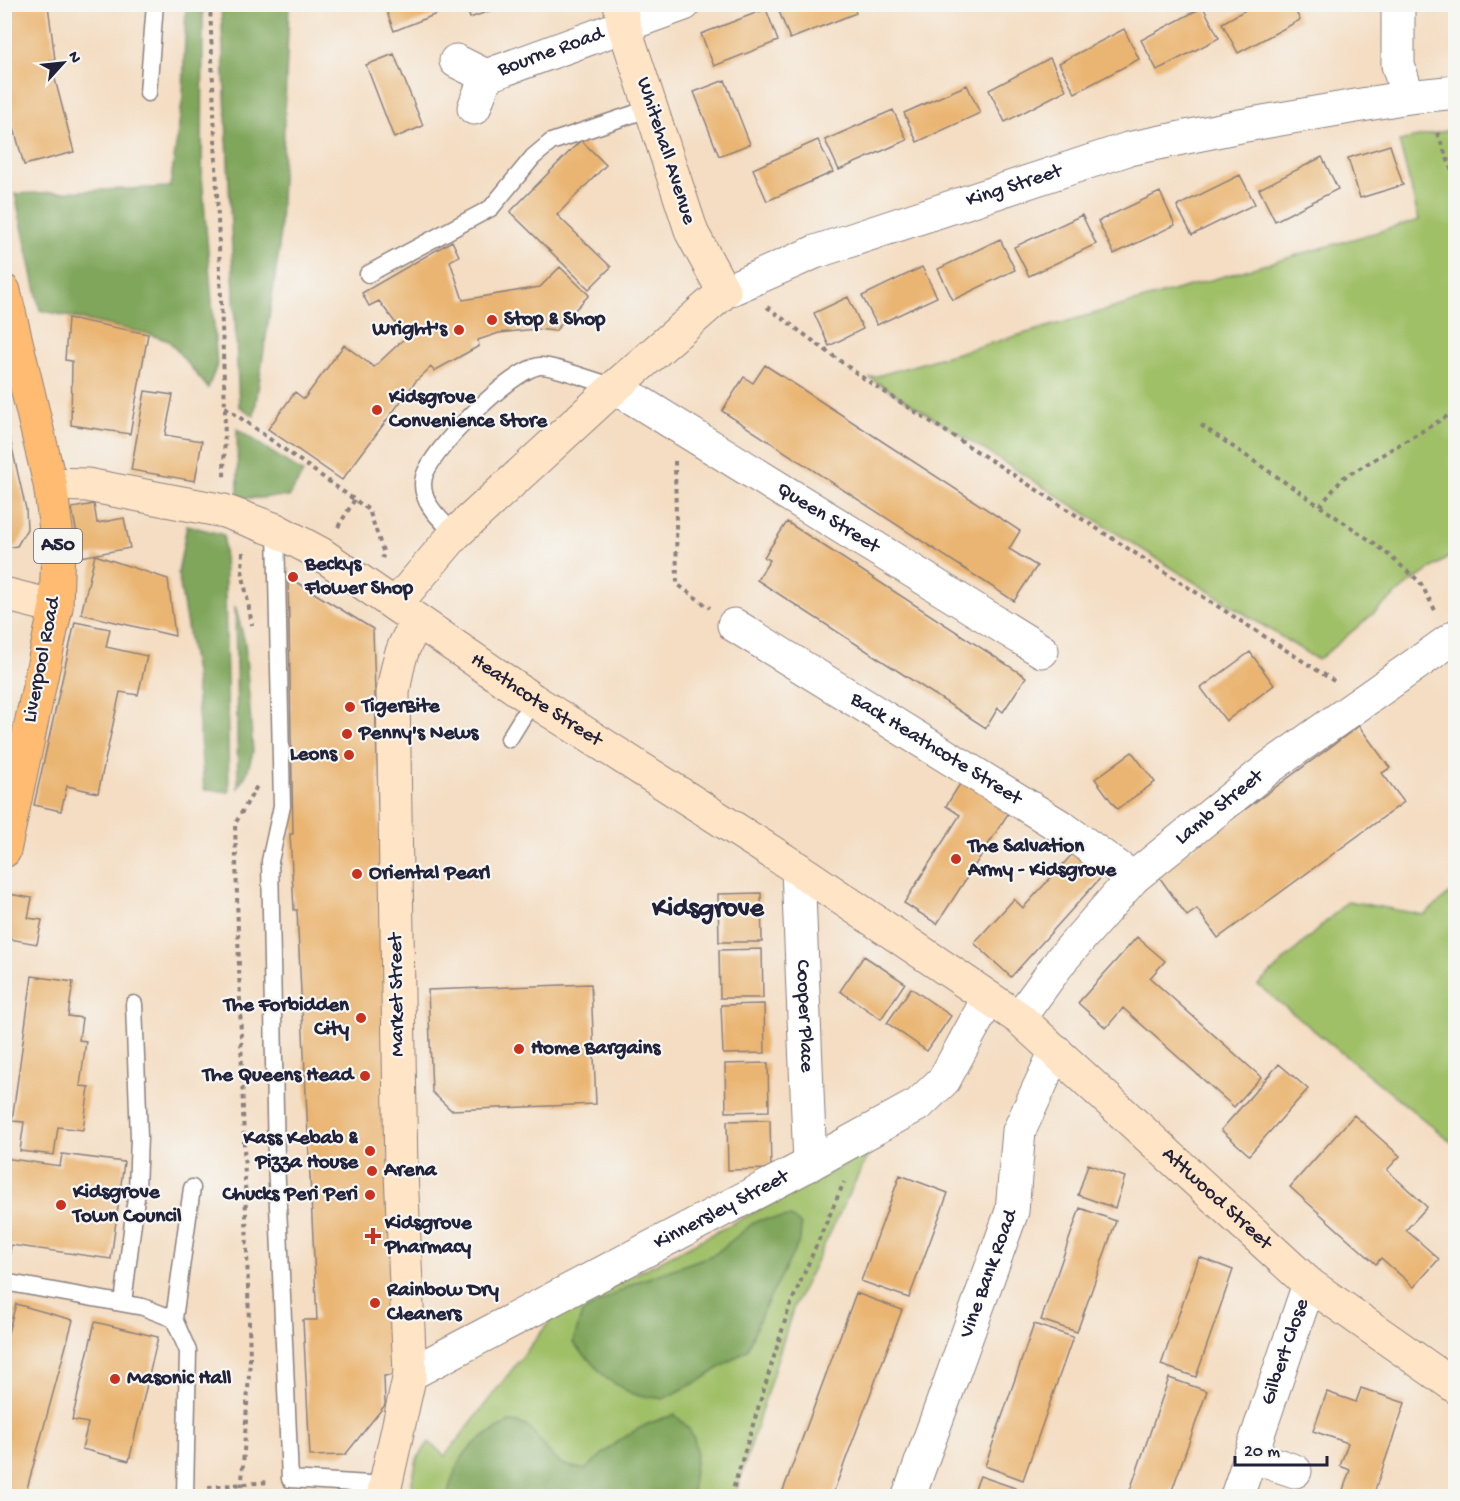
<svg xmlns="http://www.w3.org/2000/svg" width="1460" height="1501" font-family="'Gochi Hand',sans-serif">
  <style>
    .green { fill: #a0c068; stroke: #617152; stroke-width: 1.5 }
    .forest { fill: #80a65c; stroke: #51644c; stroke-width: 1.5 }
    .building { fill: #eab572 }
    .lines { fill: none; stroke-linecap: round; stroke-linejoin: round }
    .lane-casing { stroke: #8b807e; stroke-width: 19 }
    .street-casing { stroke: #8b807e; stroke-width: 35 }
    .secondary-casing { stroke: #8b807e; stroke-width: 35 }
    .primary-casing { stroke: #8b807e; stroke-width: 35 }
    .path { stroke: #8b807e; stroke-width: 4; stroke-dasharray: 4.5 4.5; stroke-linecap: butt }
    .lane { stroke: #fff; stroke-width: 16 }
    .street { stroke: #fff; stroke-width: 33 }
    .secondary { stroke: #ffe4c6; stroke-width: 33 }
    .primary { stroke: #febb71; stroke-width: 33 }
    .poi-dot { fill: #c8321e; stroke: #f6f6f2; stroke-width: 2 }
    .labels { text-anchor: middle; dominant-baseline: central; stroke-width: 4.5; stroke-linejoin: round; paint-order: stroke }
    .shield { fill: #f6f6f2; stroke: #626272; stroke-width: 1.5 }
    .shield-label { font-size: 20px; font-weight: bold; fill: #22223b }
    .street-label { font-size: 21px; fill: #22223b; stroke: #f6f6f2 }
    .poi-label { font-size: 21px; font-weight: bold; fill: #22223b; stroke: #f6f6f2; text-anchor: start }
    .district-label { font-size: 27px; font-weight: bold; fill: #22223b; stroke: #f6f6f2 }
  </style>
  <rect width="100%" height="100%" fill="#f6f6f2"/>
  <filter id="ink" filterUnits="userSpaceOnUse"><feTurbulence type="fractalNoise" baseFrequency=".0167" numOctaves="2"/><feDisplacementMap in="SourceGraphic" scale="12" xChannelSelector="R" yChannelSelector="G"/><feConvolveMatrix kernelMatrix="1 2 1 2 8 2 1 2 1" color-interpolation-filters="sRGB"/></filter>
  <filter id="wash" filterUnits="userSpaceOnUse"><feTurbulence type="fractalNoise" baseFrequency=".008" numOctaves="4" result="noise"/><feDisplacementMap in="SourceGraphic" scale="24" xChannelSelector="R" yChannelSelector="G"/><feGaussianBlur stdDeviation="1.35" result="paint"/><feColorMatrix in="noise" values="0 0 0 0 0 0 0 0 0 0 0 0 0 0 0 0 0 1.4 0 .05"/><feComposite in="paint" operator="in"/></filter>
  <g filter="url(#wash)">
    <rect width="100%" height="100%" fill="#f4ddc2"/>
    <!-- green -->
    <path class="green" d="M1455,129V553L1411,582L1318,660L870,378L1419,220L1399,141Z
      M1455,889V1145L1258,985L1348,901L1424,915Z
      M871,1149L793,1309L735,1496H409L417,1459L429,1442L445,1456L553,1317L843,1166Z"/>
    <!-- forest -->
    <path class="forest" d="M186,5H203L202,176L217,365L208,388L169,341L148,334L40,310L15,194L170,187L183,96Z
      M221,5H289L279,251L254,416L239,406Z
      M237,429L303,473L289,497C270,494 259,502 238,496Z
      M187,525L224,535L229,792L204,789L195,673L178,573Z
      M235,606L245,643L253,752L247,773L238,788Z
      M791,1217L801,1225L800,1240L762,1313L747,1350L701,1380L663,1399L632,1394L607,1379L573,1343L582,1313L634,1283L715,1254L757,1220Z
      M675,1415C711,1444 689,1462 693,1496H447C459,1450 469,1445 509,1422C538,1421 541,1452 561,1463C568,1467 578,1468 585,1470C613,1444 636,1424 675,1415Z"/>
    <g id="blocks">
      <!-- building -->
      <path class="building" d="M384,4H453L454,7L394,31Z
        M465,4H506V5L470,18Z
        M781,4H852L856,13L790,39L777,6Z
        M1256,4H1292L1300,20L1238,53L1222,23Z
        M4,5H48L55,60H50L74,152L24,165L4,91Z
        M1203,7L1219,38L1157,70L1141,40Z
        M766,9L778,41L714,66L701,34Z
        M1124,29L1139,59L1075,93L1059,63Z
        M394,54L423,126L394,138L366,65Z
        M1050,58L1066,90L1005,122L989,90Z
        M725,80L750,144L719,156L694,92Z
        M967,85L980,113L917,142L904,113Z
        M893,110L907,140L839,170L825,140Z
        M581,140L606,165L557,215L611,267L589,289L510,212Z
        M818,140L833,172L767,201L753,169Z
        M1390,145L1403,185L1360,198L1348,158Z
        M1322,157L1338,189L1275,221L1259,189Z
        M1240,175L1255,204L1192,235L1177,206Z
        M1160,192L1175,225L1114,254L1098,221Z
        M1082,215L1096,244L1029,276L1014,247Z
        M1000,239L1015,270L953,300L938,269Z
        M452,241L459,256L450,261L463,300L540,287L560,267L589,295L555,331L536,329L499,333L478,340L479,346L434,371L431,367L416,381L342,480L268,429L295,392L304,399L344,345L374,367L406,337L379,301L369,306L362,293Z
        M922,267L937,297L877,325L862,296Z
        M848,297L863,329L829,346L814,313Z
        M68,318L148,334L130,434L71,425L72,361L65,360Z
        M765,365L1020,531L1009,549L1037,566L1014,601L722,411L744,377L753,383Z
        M145,391L173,395L165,435L202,441L195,481L131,470Z
        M4,413L26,509L27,529L17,546L4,548Z
        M94,504L97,523L124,518L130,548L81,557L72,508Z
        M787,522L1026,677L1003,712L998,708L986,728L757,580L770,560L764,557Z
        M95,555L168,579L175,636L81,614Z
        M288,577L373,629L396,1375L384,1376L385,1405L345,1455L310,1456L303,1320H317L297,910H294L290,834H293Z
        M75,622L110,629L106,647L147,656L138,695L120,692L98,793L67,786L61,811L34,805Z
        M1250,652L1274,685L1226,721L1201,688Z
        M1359,726L1390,768L1382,773L1404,802L1218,938L1197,909L1187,916L1157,874Z
        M1132,752L1155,782L1117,809L1095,779Z
        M965,776L1013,806L937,924L904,903L960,815L946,806Z
        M1077,849L1104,874L1011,977L974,943L1014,899L1023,908Z
        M761,893L762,942H719L718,894Z
        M9,894L32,898L28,918L42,920L37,944L4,938Z
        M1137,937L1165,961L1150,978L1261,1077L1234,1107L1123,1008L1106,1028L1078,1003Z
        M762,949L763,998H720L719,950Z
        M864,956L905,983L881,1019L840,991Z
        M32,976L73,982L68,1016L82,1018L79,1040L86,1041L80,1086L89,1087L83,1130L58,1127L54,1155L20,1151L24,1122L12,1121Z
        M591,984L596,1104L451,1110L432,1092L428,990Z
        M911,988L951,1016L927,1051L887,1023Z
        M764,1004L765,1053L723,1054L721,1005Z
        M768,1063L769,1111L726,1112L725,1064Z
        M1279,1064L1308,1089L1249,1155L1221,1130Z
        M1354,1115L1400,1156L1387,1170L1427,1207L1406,1230L1439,1259L1414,1287L1381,1258L1376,1264L1290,1187Z
        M770,1120L771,1169L728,1170L727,1121Z
        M62,1154L124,1162L111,1259L11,1245L9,1259H4V1158L60,1166Z
        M1088,1164L1125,1177L1115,1208L1078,1195Z
        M900,1175L948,1193L909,1298L861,1281Z
        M1080,1208L1116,1221L1077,1332L1041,1320Z
        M1199,1257L1233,1270L1196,1377L1161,1365Z
        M856,1293L902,1310L832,1496H781Z
        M16,1304L73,1320L25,1496H4V1347Z
        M95,1322L158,1337L129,1461L82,1449L88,1423L72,1420Z
        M1034,1324L1073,1337L1023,1480L985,1466Z
        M1169,1378L1207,1391L1170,1496H1128Z
        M1361,1388L1405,1403L1373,1496H1341L1350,1470L1340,1466L1348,1443L1313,1431L1327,1392L1356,1402Z
        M980,1476L1015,1488L1011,1496H972Z"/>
    </g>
  </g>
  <g filter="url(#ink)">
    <use href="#blocks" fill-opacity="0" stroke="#8b807e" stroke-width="1.5"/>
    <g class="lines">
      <defs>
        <path id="lane" d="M148,93L155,4
          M368,274L491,208L533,157L551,142L651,108
          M276,530L282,806L270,861L276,1160L290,1479L385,1485
          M455,534C441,520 418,501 424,477C431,450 512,369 540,366C552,365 600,383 615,387
          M509,739L533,700
          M4,1282L143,1307L174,1319L188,1351L185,1496
          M123,1303L137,1190L139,1137L134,1004
          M174,1319L192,1188"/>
        <g id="street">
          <path d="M1398,4V65L1408,97"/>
          <path d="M456,61L486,76L474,108"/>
          <path id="s1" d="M486,76L684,4"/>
          <path id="s2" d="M724,292L815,252L1128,149L1240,126L1408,97L1456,92"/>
          <path id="s3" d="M615,387L1042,651"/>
          <path id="s4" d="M734,625L1063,828L1133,878"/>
          <path id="s5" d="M798,869L810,1164"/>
          <path id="s6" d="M1019,1018L1062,959L1133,878L1270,767L1456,636"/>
          <path id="s7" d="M410,1374L810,1164L919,1104L944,1080L988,999"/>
          <path d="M1250,1456L1295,1471"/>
          <path id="s8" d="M909,1496L1012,1211L1019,1131L1056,1051"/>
          <path id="s9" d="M1237,1496L1309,1284"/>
        </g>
        <g id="secondary">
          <path id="s10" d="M50,484L87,485L224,511L276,530L321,554L533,700L798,869L1019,1018L1309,1284L1456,1387"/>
          <path d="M4,594L56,607"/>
          <path d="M395,605L455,534L615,387L724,292L692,233L624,26L620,4"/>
          <path d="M383,1496L410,1374L401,1172L393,693C397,667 401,643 419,623"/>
        </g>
        <path id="primary" d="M4,291L50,484L58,545L56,607L4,851"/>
      </defs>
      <!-- lane casing -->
      <use href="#lane" class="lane-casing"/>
      <!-- street casing -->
      <use href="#street" class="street-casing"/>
      <!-- secondary casing -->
      <use href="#secondary" class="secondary-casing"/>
      <!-- primary casing -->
      <use href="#primary" class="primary-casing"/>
      <!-- path -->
      <path class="path" d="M210,4L225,407L224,480
        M1437,133L1456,180
        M767,307L866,380L1337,683
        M225,407L369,510L384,554L382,558
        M1201,425L1377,545L1420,582L1436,612
        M675,461L677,584L710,608
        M1320,506L1343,478L1456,411
        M338,527L355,499
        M243,552L242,570L252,625
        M208,1487L269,1482
        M241,1496L250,1359L235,824L257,786
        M731,1496L789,1308L844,1182"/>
      <!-- lane -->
      <use href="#lane" class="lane"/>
      <!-- street -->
      <use href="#street" class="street"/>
      <!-- secondary -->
      <use href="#secondary" class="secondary"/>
      <!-- primary -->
      <use href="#primary" class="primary"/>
    </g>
  </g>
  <!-- markers -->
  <g class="poi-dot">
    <circle cx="492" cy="320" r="6"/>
    <circle cx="459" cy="330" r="6"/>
    <circle cx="377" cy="410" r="6"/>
    <circle cx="293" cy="577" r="6"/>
    <circle cx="350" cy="707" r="6"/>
    <circle cx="347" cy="734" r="6"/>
    <circle cx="349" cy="755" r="6"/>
    <circle cx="956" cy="859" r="6"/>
    <circle cx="357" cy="874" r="6"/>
    <circle cx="361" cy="1018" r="6"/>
    <circle cx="519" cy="1049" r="6"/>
    <circle cx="365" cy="1076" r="6"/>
    <circle cx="370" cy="1151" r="6"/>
    <circle cx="372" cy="1171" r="6"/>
    <circle cx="370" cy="1195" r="6"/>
    <circle cx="61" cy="1205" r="6"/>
    <path d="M370 1227h6v6h6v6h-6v6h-6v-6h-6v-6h6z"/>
    <circle cx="375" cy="1303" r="6"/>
    <circle cx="115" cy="1379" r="6"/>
  </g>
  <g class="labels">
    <!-- shield labels -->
    <rect class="shield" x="34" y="529" width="48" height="34" rx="4.5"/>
    <g class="shield-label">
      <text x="58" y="546">A50</text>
    </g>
    <!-- street labels -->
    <g class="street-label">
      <text stroke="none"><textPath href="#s1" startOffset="69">Bourne Road</textPath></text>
      <text transform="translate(665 151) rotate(72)">Whitehall Avenue</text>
      <text stroke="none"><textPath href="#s2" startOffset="309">King Street</textPath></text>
      <text stroke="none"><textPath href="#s3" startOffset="250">Queen Street</textPath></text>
      <text transform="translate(43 660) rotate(-79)">Liverpool Road</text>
      <text stroke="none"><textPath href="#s10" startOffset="543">Heathcote Street</textPath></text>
      <text stroke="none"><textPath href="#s4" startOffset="237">Back Heathcote Street</textPath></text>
      <text stroke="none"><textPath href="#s6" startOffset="292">Lamb Street</textPath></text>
      <text transform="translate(398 995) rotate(-91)">Market Street</text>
      <text stroke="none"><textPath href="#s5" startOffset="147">Cooper Place</textPath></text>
      <text stroke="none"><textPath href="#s10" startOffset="1389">Attwood Street</textPath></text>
      <text stroke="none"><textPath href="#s7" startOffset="352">Kinnersley Street</textPath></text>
      <text stroke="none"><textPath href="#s8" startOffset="236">Vine Bank Road</textPath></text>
      <text stroke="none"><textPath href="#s9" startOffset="152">Gilbert Close</textPath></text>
    </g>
    <!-- poi labels -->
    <g class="poi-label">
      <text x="504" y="320">Stop &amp; Shop</text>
      <text x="447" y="330" text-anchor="end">Wright's</text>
      <text x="389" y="398">Kidsgrove<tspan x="389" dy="24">Convenience Store</tspan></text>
      <text x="305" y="565">Beckys<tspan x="305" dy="24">Flower Shop</tspan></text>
      <text x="362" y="707">TigerBite</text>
      <text x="359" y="734">Penny's News</text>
      <text x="337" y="755" text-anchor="end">Leons</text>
      <text x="968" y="847">The Salvation<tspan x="968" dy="24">Army - Kidsgrove</tspan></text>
      <text x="369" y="874">Oriental Pearl</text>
      <text x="349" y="1006" text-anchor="end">The Forbidden<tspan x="349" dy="24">City</tspan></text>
      <text x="531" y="1049">Home Bargains</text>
      <text x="353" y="1076" text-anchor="end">The Queens Head</text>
      <text x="358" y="1139" text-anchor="end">Kass Kebab &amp;<tspan x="358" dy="24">Pizza House</tspan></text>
      <text x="384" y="1171">Arena</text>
      <text x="73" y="1193">Kidsgrove<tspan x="73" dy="24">Town Council</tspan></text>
      <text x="358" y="1195" text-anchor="end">Chucks Peri Peri</text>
      <text x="385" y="1224">Kidsgrove<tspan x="385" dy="24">Pharmacy</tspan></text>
      <text x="387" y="1291">Rainbow Dry<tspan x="387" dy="24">Cleaners</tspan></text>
      <text x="127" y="1379">Masonic Hall</text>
    </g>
    <!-- district labels -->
    <g class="district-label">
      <text x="708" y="910">Kidsgrove</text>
    </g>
  </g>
  <!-- margin -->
  <rect width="1460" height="1501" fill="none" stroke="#f6f6f2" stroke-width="24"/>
  <!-- north arrow -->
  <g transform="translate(63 63) rotate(63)" stroke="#f6f6f2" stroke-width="4.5" paint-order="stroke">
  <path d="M0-4.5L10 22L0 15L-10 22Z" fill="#22223b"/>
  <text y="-9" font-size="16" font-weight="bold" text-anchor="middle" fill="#22223b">N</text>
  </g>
  <!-- scale -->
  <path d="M1235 1456v9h92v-9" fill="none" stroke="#22223b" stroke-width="3"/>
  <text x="1244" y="1456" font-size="18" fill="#22223b" stroke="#f6f6f2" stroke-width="4.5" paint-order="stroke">20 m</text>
</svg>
